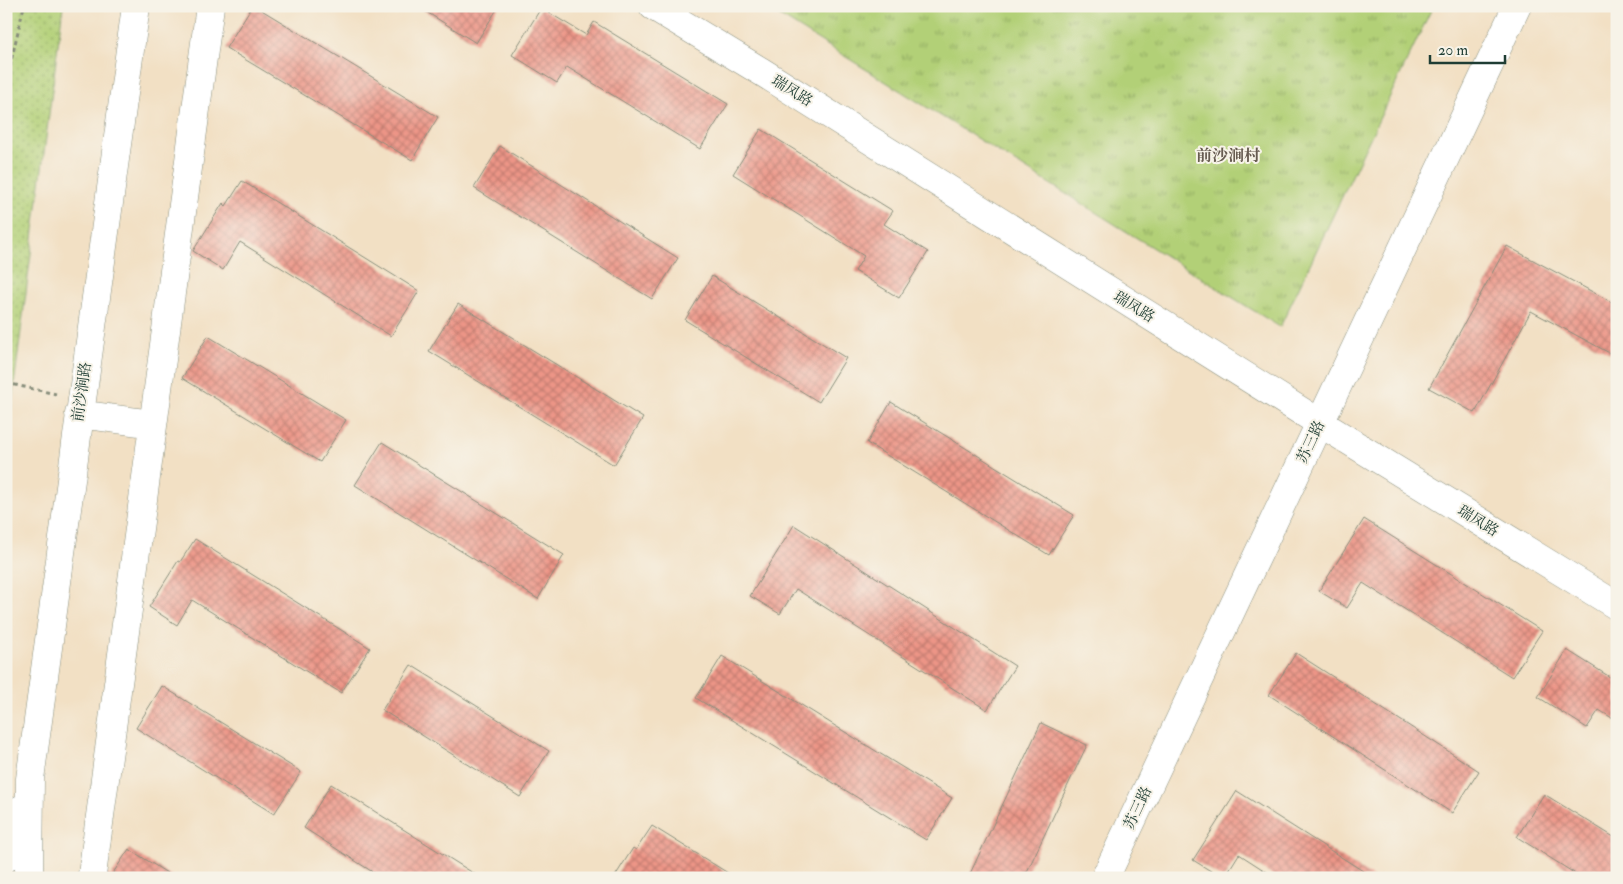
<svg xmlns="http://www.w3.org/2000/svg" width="1623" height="884" font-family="'IM FELL Double Pica','Noto Serif SC',serif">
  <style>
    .grass { fill: url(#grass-tufts); stroke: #688656 }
    .park { fill: url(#park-dots); stroke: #688656 }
    .building { fill: url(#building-cross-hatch) }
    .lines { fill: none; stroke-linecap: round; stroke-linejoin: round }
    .minor-casing { stroke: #888e7c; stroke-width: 29 }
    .path { stroke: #888e7c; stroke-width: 3; stroke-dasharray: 4 4; stroke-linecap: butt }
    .minor { stroke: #fff; stroke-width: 28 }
    .labels { text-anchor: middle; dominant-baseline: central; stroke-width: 4; stroke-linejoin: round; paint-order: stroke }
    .street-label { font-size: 15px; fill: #1f3d34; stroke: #f7f3e8 }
    .neighbourhood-label { font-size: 16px; font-weight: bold; fill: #675c51; stroke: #f7f3e8 }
  </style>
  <defs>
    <pattern id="grass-tufts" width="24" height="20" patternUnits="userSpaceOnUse" patternTransform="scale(1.25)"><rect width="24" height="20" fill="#b2d077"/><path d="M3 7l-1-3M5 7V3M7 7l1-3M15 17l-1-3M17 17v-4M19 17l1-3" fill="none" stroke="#90aa62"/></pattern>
    <pattern id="park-dots" width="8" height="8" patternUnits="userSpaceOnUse" patternTransform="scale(1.25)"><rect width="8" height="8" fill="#b2d077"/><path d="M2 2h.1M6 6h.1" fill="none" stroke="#90aa62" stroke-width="1.8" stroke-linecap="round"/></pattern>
    <pattern id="building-cross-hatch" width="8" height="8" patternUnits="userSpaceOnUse" patternTransform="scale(1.25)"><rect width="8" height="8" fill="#ed9587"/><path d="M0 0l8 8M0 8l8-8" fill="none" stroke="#bf7b6f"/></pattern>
  </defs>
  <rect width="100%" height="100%" fill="#f7f3e8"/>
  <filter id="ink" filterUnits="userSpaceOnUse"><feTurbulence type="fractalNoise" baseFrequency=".02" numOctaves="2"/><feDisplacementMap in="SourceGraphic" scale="10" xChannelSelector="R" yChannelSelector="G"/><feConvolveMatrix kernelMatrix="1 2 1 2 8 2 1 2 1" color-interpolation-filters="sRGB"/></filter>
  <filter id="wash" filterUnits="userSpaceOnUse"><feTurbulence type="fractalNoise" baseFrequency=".0096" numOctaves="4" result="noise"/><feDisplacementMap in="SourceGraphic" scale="20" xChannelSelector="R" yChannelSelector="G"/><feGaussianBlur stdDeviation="1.12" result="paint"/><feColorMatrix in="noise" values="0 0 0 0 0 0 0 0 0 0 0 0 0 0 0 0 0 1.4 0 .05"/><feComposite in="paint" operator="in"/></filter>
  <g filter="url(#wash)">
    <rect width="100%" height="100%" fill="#f2e0c4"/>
    <!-- grass -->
    <path class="grass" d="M764,6H1433L1280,327Z"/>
    <!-- park -->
    <path class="park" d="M6,6H63L6,447Z"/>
    <g id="blocks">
      <!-- building -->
      <path class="building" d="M252,6H255L438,117L412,160L226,48Z
        M417,6H499L476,43Z
        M541,8L586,35L594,22L728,104L700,149L567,67L557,83L512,55Z
        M761,129L893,211L884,224L928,252L899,298L855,271L864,256L733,174Z
        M500,146L678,258L652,299L474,188Z
        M242,181L419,291L391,336L240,242L223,270L193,251L223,203L226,206Z
        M1507,246L1617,305V357L1531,311L1475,413L1429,388Z
        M712,276L846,358L819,402L685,320Z
        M458,304L643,418L614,465L429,351Z
        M208,336L346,420L320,462L182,378Z
        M891,402L1074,515L1049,555L867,443Z
        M382,442L564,555L538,599L355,485Z
        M1364,519L1542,631L1512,677L1363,583L1347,608L1319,591Z
        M794,525L1015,666L987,710L796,589L780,614L750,596Z
        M195,539L370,648L341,693L192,600L177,625L149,607L178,561L180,562Z
        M1567,650L1613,679L1617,674V721L1599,710L1587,728L1538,697Z
        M1296,653L1479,771L1452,813L1269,695Z
        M722,656L952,798L926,840L696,698Z
        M411,665L549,751L520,797L382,710Z
        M162,686L301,772L274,814L136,728Z
        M1041,723L1087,745L1024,878H968Z
        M331,784L481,878H382L304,828Z
        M1237,791L1374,878H1276L1239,854L1224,878H1222L1193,860Z
        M1544,794L1617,839V878H1582L1517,837Z
        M652,826L736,878H614L633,848L636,850Z
        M129,849L175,878H105L107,874L111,876Z"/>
    </g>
  </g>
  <g filter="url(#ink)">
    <use href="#blocks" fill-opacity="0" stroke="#888e7c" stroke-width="1"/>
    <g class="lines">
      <defs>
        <path id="minor" d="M653,6L762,72L1320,423L1617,606
          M79,414L153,424
          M6,858L21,809
          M92,875L210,6
          M29,878L30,779L136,6
          M1105,878L1517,6"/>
      </defs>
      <!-- minor casing -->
      <use href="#minor" class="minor-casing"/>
      <!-- path -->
      <path class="path" d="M6,82L24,6
        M6,383L56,394"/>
      <!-- minor -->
      <use href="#minor" class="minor"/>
    </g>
  </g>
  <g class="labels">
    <!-- street labels -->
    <g class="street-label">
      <text transform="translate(792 91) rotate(32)">瑞凤路</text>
      <text transform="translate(1134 307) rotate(32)">瑞凤路</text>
      <text transform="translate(82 392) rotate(-82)">前沙涧路</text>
      <text transform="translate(1311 442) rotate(-65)">苏三路</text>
      <text transform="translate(1478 521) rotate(32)">瑞凤路</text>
      <text transform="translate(1138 808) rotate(-65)">苏三路</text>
    </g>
    <!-- neighbourhood labels -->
    <g class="neighbourhood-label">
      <text x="1228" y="156">前沙涧村</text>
    </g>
  </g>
  <!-- margin -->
  <rect width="1623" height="884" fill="none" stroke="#f7f3e8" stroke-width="25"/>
  <!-- scale -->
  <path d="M1430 55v8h75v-8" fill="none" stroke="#1f3d34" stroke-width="2.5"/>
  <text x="1438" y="55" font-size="15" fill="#1f3d34" stroke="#f7f3e8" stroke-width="4" paint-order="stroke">20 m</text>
</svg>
